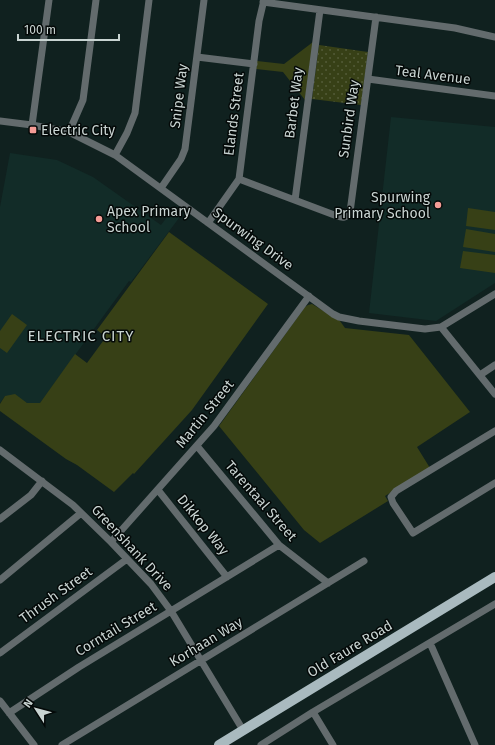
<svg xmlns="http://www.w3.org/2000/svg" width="495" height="745" font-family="'Fira Sans',sans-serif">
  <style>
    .built { fill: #122c28 }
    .grass { fill: #374016 }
    .park { fill: url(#park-dots) }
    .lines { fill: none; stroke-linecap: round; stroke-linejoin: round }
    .minor { stroke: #636b6d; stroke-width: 7 }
    .primary { stroke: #a9babf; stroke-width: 10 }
    .poi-dot { fill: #f59c96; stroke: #040908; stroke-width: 1.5 }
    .labels { text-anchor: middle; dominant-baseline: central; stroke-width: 3; stroke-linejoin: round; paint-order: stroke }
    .street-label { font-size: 14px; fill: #c9d4d2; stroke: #040908 }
    .poi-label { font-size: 14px; fill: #c9d4d2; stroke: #040908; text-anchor: start }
    .neighbourhood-label { font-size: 15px; letter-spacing: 1px; fill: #c9d4d2; stroke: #040908 }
  </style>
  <defs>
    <pattern id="park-dots" width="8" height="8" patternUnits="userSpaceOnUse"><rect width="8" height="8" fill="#374016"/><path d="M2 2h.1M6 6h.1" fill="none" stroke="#535b37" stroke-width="1.8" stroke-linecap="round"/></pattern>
  </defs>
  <rect width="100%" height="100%" fill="#10211f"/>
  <!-- built -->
  <path class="built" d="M391,117L495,127V283L436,321L369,313Z
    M10,153L57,160L93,177L161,225L174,208L182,214L131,282L129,281L40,403H27L5,396L0,403V207Z"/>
  <!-- grass -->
  <path class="grass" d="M313,42L305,100L283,72L256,69L257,61L284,64Z
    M468,208L495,212V230L466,226Z
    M466,229L495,234V252L463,247Z
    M169,232L268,304L192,410L134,474L133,473L114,492L77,465L66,459L0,411V404L5,396L15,394L27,403H40L75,354L87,363L106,337L97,330Z
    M463,251L495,255V273L460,268Z
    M312,304L340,321L345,328L409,335L470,412L417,447L430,468L385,496L388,501L320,543L304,530L219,426L305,307L308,305Z
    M12,314L27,325L7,353L0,348V331Z"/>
  <!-- park -->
  <path class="park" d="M319,45L368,52L361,105L312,99Z"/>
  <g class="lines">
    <!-- minor -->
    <path class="minor" d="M263,2L455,28L495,37
      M197,57L254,64
      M368,79L495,96
      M0,121L32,125L69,132L115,155L333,314L339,317L359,321L425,329L441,327L495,294
      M32,125L49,0
      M69,132L83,100L96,0
      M115,155L127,133L135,113L149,0
      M239,179L337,216C343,218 346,218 350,212L376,17
      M161,188L181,159L185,149L204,0
      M295,200L320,10
      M208,223L239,179L259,21L264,0
      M441,327L495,394
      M480,375L495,365
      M495,431L396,491L391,497L393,503L413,533L495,483
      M197,446L279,545L328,583
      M0,450L73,505L111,542L151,584L171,611L243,730
      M158,490L227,577
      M0,519L31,495L42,481
      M111,542L214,426L309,296
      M0,580L81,513
      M430,643L475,745
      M0,653L127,559
      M0,701L34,745
      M313,712L333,745
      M9,713L79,667L279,545
      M62,745L364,561
      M261,745L313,712L495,604"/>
    <!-- primary -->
    <path class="primary" d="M219,745L495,577"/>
  </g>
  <!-- markers -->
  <g class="poi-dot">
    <rect x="29" y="126" width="8" height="8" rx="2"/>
    <circle cx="438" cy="205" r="4"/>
    <circle cx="99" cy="219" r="4"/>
  </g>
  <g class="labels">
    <!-- street labels -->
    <g class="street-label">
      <text transform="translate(433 75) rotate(7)">Teal Avenue</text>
      <text transform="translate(179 96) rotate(-83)">Snipe Way</text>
      <text transform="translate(294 103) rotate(-83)">Barbet Way</text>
      <text transform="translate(234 114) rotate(-83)">Elands Street</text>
      <text transform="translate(349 119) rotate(-82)">Sunbird Way</text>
      <text transform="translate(253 239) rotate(36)">Spurwing Drive</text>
      <text transform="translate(205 414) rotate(-51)">Martin Street</text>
      <text transform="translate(261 501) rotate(49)">Tarentaal Street</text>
      <text transform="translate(203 525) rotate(51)">Dikkop Way</text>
      <text transform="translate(132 548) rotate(47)">Greenshank Drive</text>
      <text transform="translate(56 595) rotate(-36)">Thrush Street</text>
      <text transform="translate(116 629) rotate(-31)">Corntail Street</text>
      <text transform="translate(206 642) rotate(-31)">Korhaan Way</text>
      <text transform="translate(350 649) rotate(-31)">Old Faure Road</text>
    </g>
    <!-- poi labels -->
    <g class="poi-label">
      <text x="41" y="130">Electric City</text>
      <text x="430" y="197" text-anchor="end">Spurwing<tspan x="430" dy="16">Primary School</tspan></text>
      <text x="107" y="211">Apex Primary<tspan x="107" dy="16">School</tspan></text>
    </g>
    <!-- neighbourhood labels -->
    <g class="neighbourhood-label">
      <text x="81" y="336">ELECTRIC CITY</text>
    </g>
  </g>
  <!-- north arrow -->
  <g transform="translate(36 709) rotate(306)" stroke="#040908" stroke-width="3" paint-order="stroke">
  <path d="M0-3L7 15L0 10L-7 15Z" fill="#c9d4d2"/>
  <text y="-6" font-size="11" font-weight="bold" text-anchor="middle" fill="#c9d4d2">N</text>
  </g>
  <!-- scale -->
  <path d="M18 34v6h101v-6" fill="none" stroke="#c9d4d2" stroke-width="2"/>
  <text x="24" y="34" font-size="12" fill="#c9d4d2" stroke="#040908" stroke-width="3" paint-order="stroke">100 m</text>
</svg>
